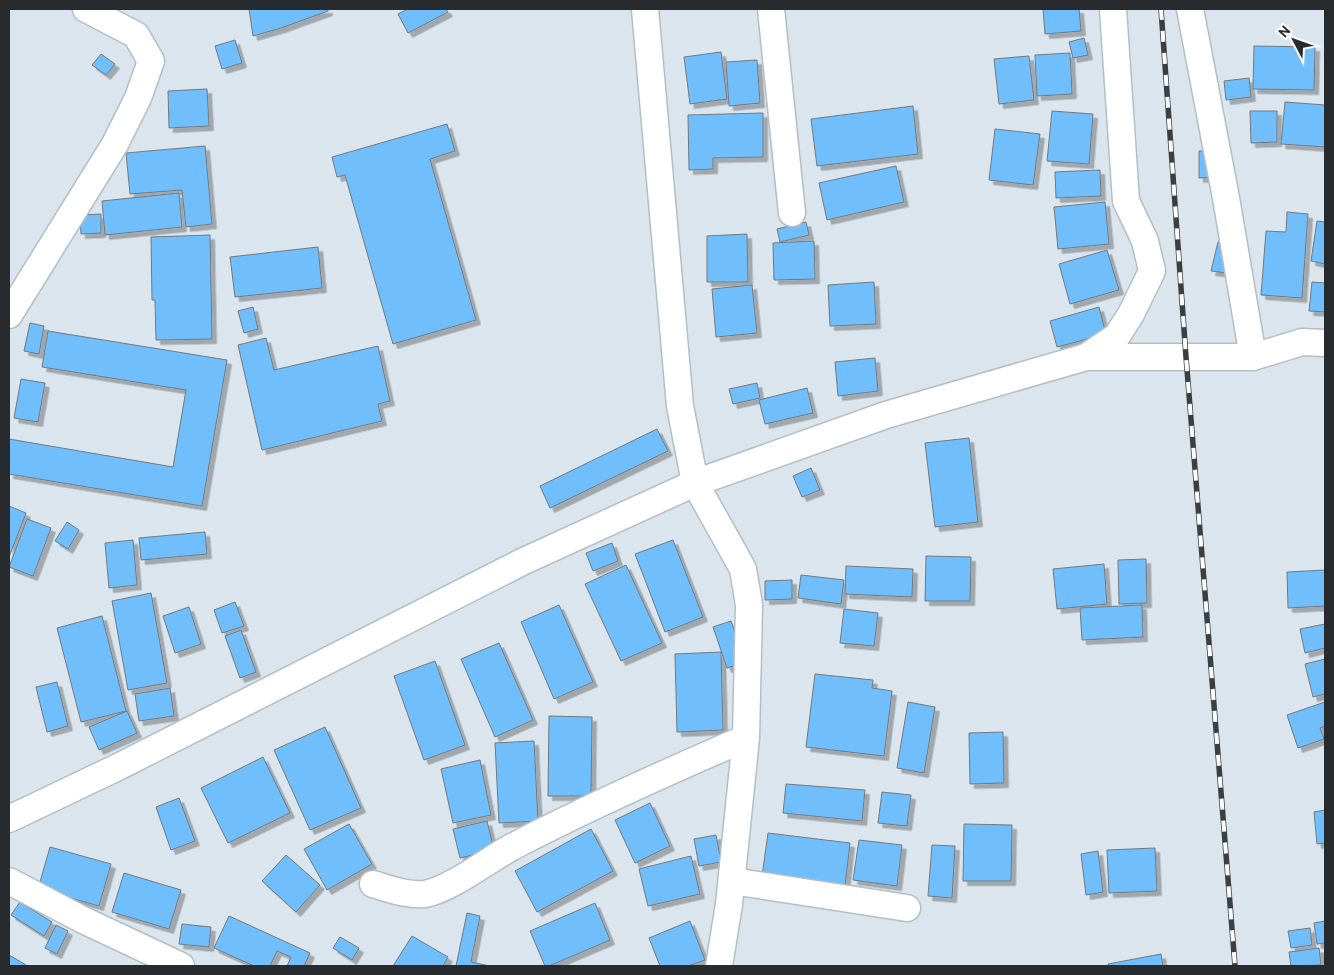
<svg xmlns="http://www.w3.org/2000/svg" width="1334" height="975" font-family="Overpass,sans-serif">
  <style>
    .building { fill: #6fbefb; stroke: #707981; filter: url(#shadow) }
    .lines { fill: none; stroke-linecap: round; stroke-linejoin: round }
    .street-casing { stroke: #b4bec6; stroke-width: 29 }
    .street { stroke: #fff; stroke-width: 26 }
    .rail-casing { stroke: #3a3f43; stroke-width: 5.5 }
    .rail { stroke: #fff; stroke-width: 4; stroke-dasharray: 11; stroke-linecap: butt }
  </style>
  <defs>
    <filter id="shadow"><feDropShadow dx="4.5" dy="4.5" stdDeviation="0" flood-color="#0004"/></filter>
  </defs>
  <rect width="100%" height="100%" fill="#dae5ed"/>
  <!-- building -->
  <path class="building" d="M249,9H328V11L281,28L253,36Z
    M408,9H446L448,12L408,33L398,14Z
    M1043,9H1079L1081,31L1045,34Z
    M1084,38L1088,55L1073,58L1069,42Z
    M235,40L242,63L222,69L215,46Z
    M1254,46L1315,47L1314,90L1253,89Z
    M721,52L727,99L690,104L684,57Z
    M1070,53L1072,94L1037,96L1035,55Z
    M101,54L115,64L106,75L92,65Z
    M1029,56L1034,100L999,104L994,59Z
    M757,60L760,103L729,106L726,62Z
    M1249,78L1251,97L1226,100L1224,81Z
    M207,89L209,126L169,128L168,91Z
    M1285,102L1325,105V147L1281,144Z
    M913,106L918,154L817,166L811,119Z
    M1052,111L1093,114L1089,164L1047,161Z
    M1250,111H1277V142L1251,143Z
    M763,113V157L713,158V169L689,170L688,115Z
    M447,124L455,151L430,159L476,320L393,344L345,175L337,177L332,157Z
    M995,129L1040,134L1033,185L989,180Z
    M205,146L212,224L186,227L182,190L130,194L126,153Z
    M1199,151H1217V177L1199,178Z
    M896,166L904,202L827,220L819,183Z
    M1100,170L1101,196L1056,198L1055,172Z
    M179,193L182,227L105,235L102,201Z
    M1105,202L1109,244L1058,249L1054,207Z
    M1287,212L1308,214L1302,298L1261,295L1266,231L1286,232Z
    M101,214V233L81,234L80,215Z
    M1317,221L1325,222V264L1311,261Z
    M806,222L809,235L780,242L777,229Z
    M747,234L748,282H707V236Z
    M210,235L212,339L156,340L155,300H152L151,237Z
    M814,241L815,279L774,280L773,243Z
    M1218,242L1232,245L1226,273L1211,271Z
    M318,247L322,288L235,297L230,257Z
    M1107,250L1119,290L1070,304L1059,264Z
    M874,282L876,324L830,326L828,285Z
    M1312,282L1325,283V312L1309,311Z
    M752,285L757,333L716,337L712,289Z
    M253,307L258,329L244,333L238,311Z
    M1099,307L1106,334L1057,347L1050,321Z
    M30,323L44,326L39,354L24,351Z
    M48,331L227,360L202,506L9,474V439L173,467L186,390L42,367Z
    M266,338L274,370L378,346L390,401L378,404L382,421L262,450L238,345Z
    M875,358L878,391L838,396L835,362Z
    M21,379L45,383L38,422L14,418Z
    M757,383L760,398L733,404L729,389Z
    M807,388L813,413L765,424L759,400Z
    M657,429L668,451L550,508L540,486Z
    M969,438L978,522L935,527L925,443Z
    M811,468L820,490L802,497L793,476Z
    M9,506L26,513L9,557Z
    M27,519L51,528L33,576L9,567Z
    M67,522L79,530L68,549L55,541Z
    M205,532L207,554L141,560L139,538Z
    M133,540L137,585L109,588L105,543Z
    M673,540L703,617L665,632L635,554Z
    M612,543L618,561L593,571L586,553Z
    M926,556L971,557L970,601H925Z
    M1146,559L1147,603L1119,604L1118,560Z
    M1104,564L1107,604L1057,609L1053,569Z
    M626,565L662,643L621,661L585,584Z
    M846,566L913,569L912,597L845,594Z
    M1325,570V606L1288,608L1287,572Z
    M801,575L844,580L841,604L798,598Z
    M792,580V599L765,600V581Z
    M151,593L167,683L128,690L112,601Z
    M235,602L244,626L222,633L214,610Z
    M559,605L593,682L554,699L521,622Z
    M1142,605L1143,637L1082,640L1080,608Z
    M189,607L201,644L175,653L163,616Z
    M844,609L878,613L874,646L840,643Z
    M102,616L126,711L81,722L57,628Z
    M731,621L745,662L727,668L713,627Z
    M1325,624V648L1305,653L1300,629Z
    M241,630L256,672L240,678L225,636Z
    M499,643L533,720L495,737L461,659Z
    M721,652L723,730L677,732L675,654Z
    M1325,659V694L1313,697L1305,664Z
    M435,661L465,745L424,760L394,676Z
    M815,674L873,680L872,688L892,691L884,756L806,747Z
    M57,682L68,726L47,732L36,687Z
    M170,688L174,716L139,721L135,694Z
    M908,702L935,707L924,773L897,768Z
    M1325,702V726L1320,728L1324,739L1298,748L1287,715Z
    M127,711L137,733L99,750L89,727Z
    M549,716L592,717L591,796H548Z
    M325,727L361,808L310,830L274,750Z
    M1003,732L1004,783L970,784L969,733Z
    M534,741L538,821L499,823L495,743Z
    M263,757L290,813L228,843L201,788Z
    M480,760L491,815L453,823L441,769Z
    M786,784L865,790L862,821L783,813Z
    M882,792L911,795L907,826L878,823Z
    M179,798L195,841L171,850L156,807Z
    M650,803L670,846L635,863L615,820Z
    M1325,810V843L1317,844L1314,812Z
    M487,821L494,850L460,858L453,829Z
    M349,824L372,864L327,890L304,849Z
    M964,824L1012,825L1011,881H963Z
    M591,829L613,871L537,912L515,871Z
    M768,833L850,843L845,886L762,876Z
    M716,835L721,862L699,866L694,839Z
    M859,840L902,845L897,886L853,880Z
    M932,845L955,846L952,898L928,896Z
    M50,847L111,864L99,906L38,889Z
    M1155,848L1157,891L1109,893L1107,850Z
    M1098,851L1103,892L1086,895L1081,854Z
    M286,855L320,885L296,912L262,881Z
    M691,856L700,894L648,906L639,869Z
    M124,873L181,890L169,929L112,912Z
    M20,902L52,922L44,936L11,915Z
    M595,903L610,940L549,966H545L530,931Z
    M467,913L480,916L471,962L490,966H456Z
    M229,916L310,953L304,966H287L291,957L277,951L270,966H254L214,948Z
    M690,921L705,960L688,966H660L649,938Z
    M1325,921V943L1317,944L1314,923Z
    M182,924L211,927L209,947L179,944Z
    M56,925L68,931L57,954L45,948Z
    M1310,928L1312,945L1291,948L1288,931Z
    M412,936L448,957L443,966H393Z
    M340,937L359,948L352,960L333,948Z
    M1319,948L1321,965L1291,966L1289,952Z
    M1161,954L1163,966H1109L1108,964Z
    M9,955L26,965L25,966H9Z"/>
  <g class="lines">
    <defs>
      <path id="street" d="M645,9L680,406L695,483L743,569L749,605L746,738L729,904L719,966
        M771,9L792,213
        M1190,9L1226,198L1253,357
        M9,315L115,144L138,98L151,61L136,35L86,9
        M1086,357L1117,336L1131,314L1152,271L1145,241L1126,201L1113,9
        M9,819L118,767L524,561L695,483L886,415L1086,357H1253L1302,342L1325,343
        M9,881L83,920L181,966
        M732,881L907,908
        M373,884C390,889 408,896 425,894C451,889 488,860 512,847C588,807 667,772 746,738"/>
    </defs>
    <!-- street casing -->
    <use href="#street" class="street-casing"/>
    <!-- street -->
    <use href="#street" class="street"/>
    <defs>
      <path id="rail" d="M1161,9L1186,357L1235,966"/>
    </defs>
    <!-- rail casing -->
    <use href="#rail" class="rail-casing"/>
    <!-- rail -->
    <use href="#rail" class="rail"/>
  </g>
  <!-- border -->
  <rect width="1334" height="975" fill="none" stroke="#272b2e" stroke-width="20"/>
  <!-- north arrow -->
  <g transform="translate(1294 40) rotate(311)" stroke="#ffffff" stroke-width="4" paint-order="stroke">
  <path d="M0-4L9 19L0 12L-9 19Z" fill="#272b2e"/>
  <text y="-8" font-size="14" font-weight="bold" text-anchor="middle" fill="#272b2e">N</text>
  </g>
</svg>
